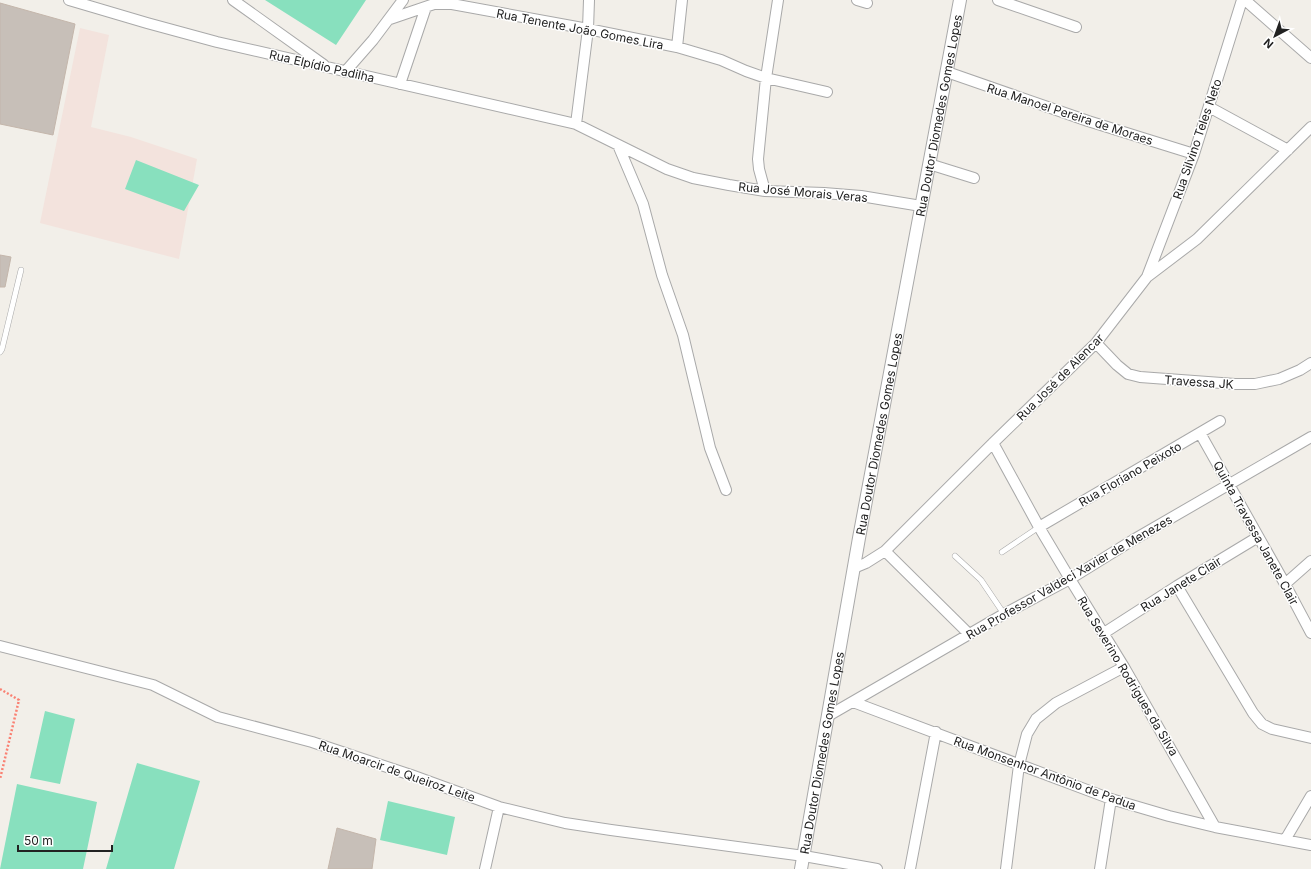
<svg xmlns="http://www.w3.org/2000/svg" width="1311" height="869" font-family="Inter,sans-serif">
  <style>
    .military { fill: #f3e3dd }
    .pitch { fill: #88e0be }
    .building { fill: #c7bfb8; stroke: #c4b6ab }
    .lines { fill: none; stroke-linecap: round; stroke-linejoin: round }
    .service-casing { stroke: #a9a9a9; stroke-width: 6 }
    .minor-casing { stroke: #a9a9a9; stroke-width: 12 }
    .tertiary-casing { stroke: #a9a9a9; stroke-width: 14 }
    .path { stroke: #fa8072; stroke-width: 2.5; stroke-dasharray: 2 2; stroke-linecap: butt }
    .service { stroke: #fff; stroke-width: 5 }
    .minor { stroke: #fff; stroke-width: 10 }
    .tertiary { stroke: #fff; stroke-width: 12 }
    .labels { text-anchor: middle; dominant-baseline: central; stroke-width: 3; stroke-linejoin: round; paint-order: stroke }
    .street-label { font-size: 12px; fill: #222; stroke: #fff }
  </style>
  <rect width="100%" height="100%" fill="#f2efe9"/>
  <!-- military -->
  <path class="military" d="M80,28L109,35L91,127L131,137L197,159L179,259L40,223Z"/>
  <!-- pitch -->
  <path class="pitch" d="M265,0H366L336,45Z
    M136,160L199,185L184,211L125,189Z
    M45,711L75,719L60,784L30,778Z
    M137,763L200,781L174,869H106Z
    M17,784L97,802L83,869H0Z
    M388,801L455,817L447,855L380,840Z"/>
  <!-- building -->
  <path class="building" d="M0,3L75,24L53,135L0,124Z
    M0,255L11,257L5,287H0Z
    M337,828L376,839L372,869H328Z"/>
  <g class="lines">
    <defs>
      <path id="service" d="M0,352L2,349L21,270
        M1002,552L1039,527
        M955,556L981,580L1004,614"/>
      <path id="minor" d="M69,0L147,23L217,42L576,124L667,169L693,178L729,185L765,191L824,193L861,196L921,206
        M233,0L324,65
        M857,0L867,3
        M998,0L1076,27
        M1245,0L1311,58
        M390,19L434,4H452L588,29L677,47L721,60L746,71L766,78L827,92
        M677,47L682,0
        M345,72L373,40L403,0
        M947,72L1088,121L1194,154
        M400,84L426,7
        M1209,107L1288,150
        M576,124L588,29L589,0
        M618,145L643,204L662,275L683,335L710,448L726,490
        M929,164L974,178
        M765,191L759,169L758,159L766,78L778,0
        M1147,277L1194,154L1242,0
        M1096,343L1117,365L1128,374L1140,377L1235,384H1255L1279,379L1300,370L1311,363
        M1200,433L1285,584L1311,633
        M993,443L1039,527L1070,579L1124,667L1215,827
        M1039,527L1220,421
        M885,551L969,634
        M854,568L866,563L885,551L993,443L1096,343L1147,277L1197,239L1311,127
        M1285,584L1311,561
        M1177,586L1253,713L1262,724L1272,729L1311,738
        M1104,633L1177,586L1258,537
        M0,646L153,685L218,717L312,742L411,775L499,807L565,823L611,830L804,856L877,869
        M853,702L1111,799L1169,816L1215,827L1311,845
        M828,716L1004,614L1070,579L1133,540L1311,437
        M1285,840L1311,796
        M485,869L499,807
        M910,869L936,732
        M1006,869L1019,765L1027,734L1036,719L1056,703L1124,667
        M1100,869L1111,799"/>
      <g id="tertiary">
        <path id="s1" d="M801,869L859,538L960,0"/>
      </g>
    </defs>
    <!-- service casing -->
    <use href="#service" class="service-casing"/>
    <!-- minor casing -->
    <use href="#minor" class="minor-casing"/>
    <!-- tertiary casing -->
    <use href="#tertiary" class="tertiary-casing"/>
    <!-- path -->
    <path class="path" d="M0,689L19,700L0,779"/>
    <!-- service -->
    <use href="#service" class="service"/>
    <!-- minor -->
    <use href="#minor" class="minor"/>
    <!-- tertiary -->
    <use href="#tertiary" class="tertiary"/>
  </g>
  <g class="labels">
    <!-- street labels -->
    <g class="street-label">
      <text transform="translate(580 29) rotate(11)">Rua Tenente João Gomes Lira</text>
      <text transform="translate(322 66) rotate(13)">Rua Elpídio Padilha</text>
      <text transform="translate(1070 114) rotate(18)">Rua Manoel Pereira de Moraes</text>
      <text stroke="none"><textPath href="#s1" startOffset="766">Rua Doutor Diomedes Gomes Lopes</textPath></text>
      <text transform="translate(1197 139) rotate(-71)">Rua Silvino Teles Neto</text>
      <text transform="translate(803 192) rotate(5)">Rua José Morais Veras</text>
      <text transform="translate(1060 377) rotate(-45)">Rua José de Alencar</text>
      <text transform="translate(1199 382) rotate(4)">Travessa JK</text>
      <text stroke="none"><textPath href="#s1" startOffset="442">Rua Doutor Diomedes Gomes Lopes</textPath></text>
      <text transform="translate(1130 474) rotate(-30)">Rua Floriano Peixoto</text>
      <text transform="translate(1256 533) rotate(61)">Quinta Travessa Janete Clair</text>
      <text transform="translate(1069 577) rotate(-30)">Rua Professor Valdeci Xavier de Menezes</text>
      <text transform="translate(1181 584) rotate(-32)">Rua Janete Clair</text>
      <text transform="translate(1128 676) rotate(59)">Rua Severino Rodrigues da Silva</text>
      <text stroke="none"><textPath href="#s1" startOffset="118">Rua Doutor Diomedes Gomes Lopes</textPath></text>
      <text transform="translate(397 771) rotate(19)">Rua Moarcir de Queiroz Leite</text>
      <text transform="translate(1045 773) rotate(20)">Rua Monsenhor Antônio de Padua</text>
    </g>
  </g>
  <!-- north arrow -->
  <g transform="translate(1275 36) rotate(221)" stroke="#ffffff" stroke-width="3" paint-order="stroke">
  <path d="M0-3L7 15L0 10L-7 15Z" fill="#222222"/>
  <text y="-6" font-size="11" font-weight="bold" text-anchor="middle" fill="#222222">N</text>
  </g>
  <!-- scale -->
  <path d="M18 845v6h94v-6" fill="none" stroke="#222222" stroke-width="2"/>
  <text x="24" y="845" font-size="12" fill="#222222" stroke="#ffffff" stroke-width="3" paint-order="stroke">50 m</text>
</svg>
